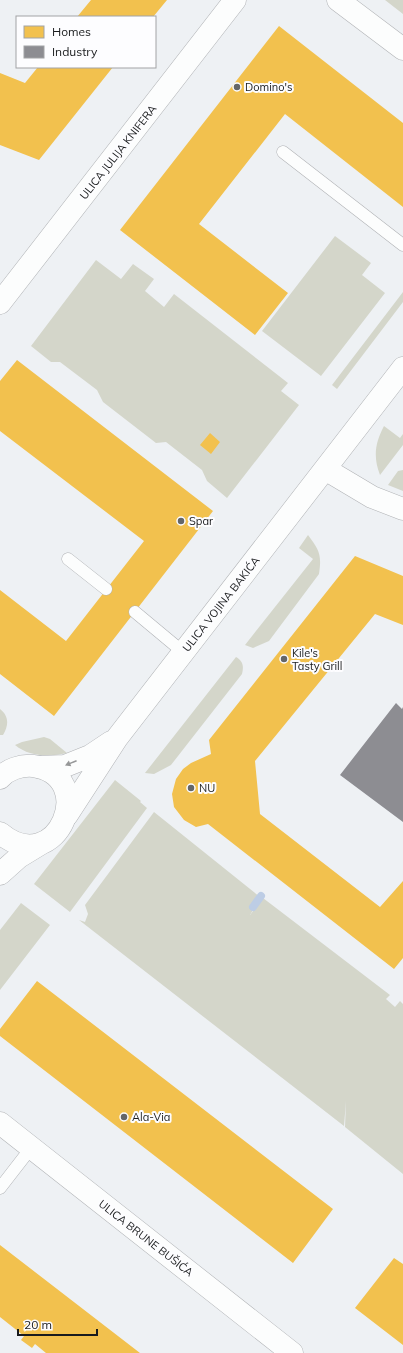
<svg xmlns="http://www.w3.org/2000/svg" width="403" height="1353" font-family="Mulish,sans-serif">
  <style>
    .green { fill: #d4d6ca }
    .homes { fill: #f2c14e }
    .industry { fill: #8d8d92 }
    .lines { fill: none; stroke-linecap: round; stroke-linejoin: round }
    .stream { stroke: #bdcde5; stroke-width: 8 }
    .service-casing { stroke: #b0b2b5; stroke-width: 13 }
    .minor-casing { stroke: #b0b2b5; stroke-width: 23 }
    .tertiary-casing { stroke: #b0b2b5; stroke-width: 23 }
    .service { stroke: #fcfdfd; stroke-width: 12 }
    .minor { stroke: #fcfdfd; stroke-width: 22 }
    .tertiary { stroke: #fcfdfd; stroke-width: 22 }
    .oneway { fill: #969798 }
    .poi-dot { fill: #646668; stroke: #fdfdff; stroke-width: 1.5 }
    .labels { text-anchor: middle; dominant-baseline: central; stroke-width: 4; stroke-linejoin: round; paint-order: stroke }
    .poi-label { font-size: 11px; fill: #191b1d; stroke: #fdfdff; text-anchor: start }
    .street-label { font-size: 11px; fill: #191b1d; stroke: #fdfdff }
  </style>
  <rect width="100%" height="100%" fill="#eef1f4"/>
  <!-- green -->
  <path class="green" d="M385,0H403V14Z
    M335,236L371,263L362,275L385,293L321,376L262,331Z
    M96,260L121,279L133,264L154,279L145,291L164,307L174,294L288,383L281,391L299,405L227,498L207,481L202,470L166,442L156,443L103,402L97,390L60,362H51L31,346Z
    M403,292V302L337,389L332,385Z
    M384,426L400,438L403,434V445L380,475C373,457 375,443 384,426Z
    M403,470V491L388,485L398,471Z
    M308,535C319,550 322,554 319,574L269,641L253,648L245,645L313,559L299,548Z
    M236,657C243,661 244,666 242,674L171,765L154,774L145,773Z
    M0,709C9,716 9,725 3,735H0Z
    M44,737L50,739L67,753C48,757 30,757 15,745L22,742Z
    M115,780L141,801L140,802L147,808L70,912L34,884Z
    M154,812L260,897L251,907L253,910L250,915L263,898L390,995L386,999L395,1007L400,1001L403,1004V1174L345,1127L346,1101L344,1126L79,920L85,922L88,914L85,905Z
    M21,903L50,925L0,990V930Z"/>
  <!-- homes -->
  <path class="homes" d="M91,0H167L153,17H77Z
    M279,26L403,123V207L285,114L199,224L288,293L255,335L120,230Z
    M38,67H113L39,160L0,145V73L25,83Z
    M17,360L213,511L54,716L0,674V590L66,641L144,541L0,431V381Z
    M210,433L220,442L211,454L200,445Z
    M355,556L403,576V625L375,614L255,761L260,814L380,907L403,881V958L394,969L208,824L196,827L184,820L174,807L172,794L176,779L183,769L191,763L211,754L209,740Z
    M37,981L333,1209L293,1263L0,1036V1029Z
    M0,1245L140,1353H46L35,1344L32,1348L21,1340L24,1336L0,1317Z
    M394,1258L403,1264V1345L355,1308Z"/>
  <!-- industry -->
  <path class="industry" d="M396,703L402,709L403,707V822L340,775Z"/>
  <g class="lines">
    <!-- stream -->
    <path class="stream" d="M253,907L261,896"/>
    <defs>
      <path id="service" d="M283,152L403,245
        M68,559L106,589
        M135,612L183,652
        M0,1188L31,1148"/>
      <path id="minor" d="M338,0L403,49
        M0,303L235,0
        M325,469L372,497L403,509
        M39,767L65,766L90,756L111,742
        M67,815L117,738L403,368"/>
      <path id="tertiary" d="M0,778C8,769 21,765 33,766C100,775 58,881 0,833
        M0,874L19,857L42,843
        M0,1123L292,1353"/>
    </defs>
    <!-- service casing -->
    <use href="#service" class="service-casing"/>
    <!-- minor casing -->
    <use href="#minor" class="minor-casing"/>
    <!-- tertiary casing -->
    <use href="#tertiary" class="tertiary-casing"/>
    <!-- service -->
    <use href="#service" class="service"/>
    <!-- minor -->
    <use href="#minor" class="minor"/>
    <!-- tertiary -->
    <use href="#tertiary" class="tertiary"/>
  </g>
  <!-- one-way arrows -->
  <defs><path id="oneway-solid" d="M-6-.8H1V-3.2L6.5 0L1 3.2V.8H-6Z"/></defs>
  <use class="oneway" href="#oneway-solid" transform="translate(71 763) rotate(158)"/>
  <!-- markers -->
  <g class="poi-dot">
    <circle cx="237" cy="87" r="4"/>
    <circle cx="181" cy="521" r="4"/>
    <circle cx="284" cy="659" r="4"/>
    <circle cx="191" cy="788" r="4"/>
    <circle cx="124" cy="1117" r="4"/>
  </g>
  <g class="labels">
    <!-- poi labels -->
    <g class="poi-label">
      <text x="245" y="87">Domino's</text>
      <text x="189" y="521">Spar</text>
      <text x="292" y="653">Kile's<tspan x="292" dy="13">Tasty Grill</tspan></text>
      <text x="199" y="788">NU</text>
      <text x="132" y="1117">Ala-Via</text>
    </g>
    <!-- street labels -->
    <g class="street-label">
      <text transform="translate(118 152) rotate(-52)">ULICA JULIJA KNIFERA</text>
      <text transform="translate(221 604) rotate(-52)">ULICA VOJINA BAKIĆA</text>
      <text transform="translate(146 1238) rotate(38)">ULICA BRUNE BUŠIĆA</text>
    </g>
  </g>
  <!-- legend -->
  <rect x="16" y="16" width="140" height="52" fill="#fdfdff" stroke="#a2a3a5"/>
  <rect x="24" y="26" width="20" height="12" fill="#f2c14e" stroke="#a2a3a5"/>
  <text x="52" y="36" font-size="12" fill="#191b1d">Homes</text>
  <rect x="24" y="46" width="20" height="12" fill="#8d8d92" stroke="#a2a3a5"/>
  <text x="52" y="56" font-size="12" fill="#191b1d">Industry</text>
  <!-- scale -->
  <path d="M18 1329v6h79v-6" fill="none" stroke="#191b1d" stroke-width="2"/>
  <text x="24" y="1329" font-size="12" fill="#191b1d" stroke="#fdfdff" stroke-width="3" paint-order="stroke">20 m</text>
</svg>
